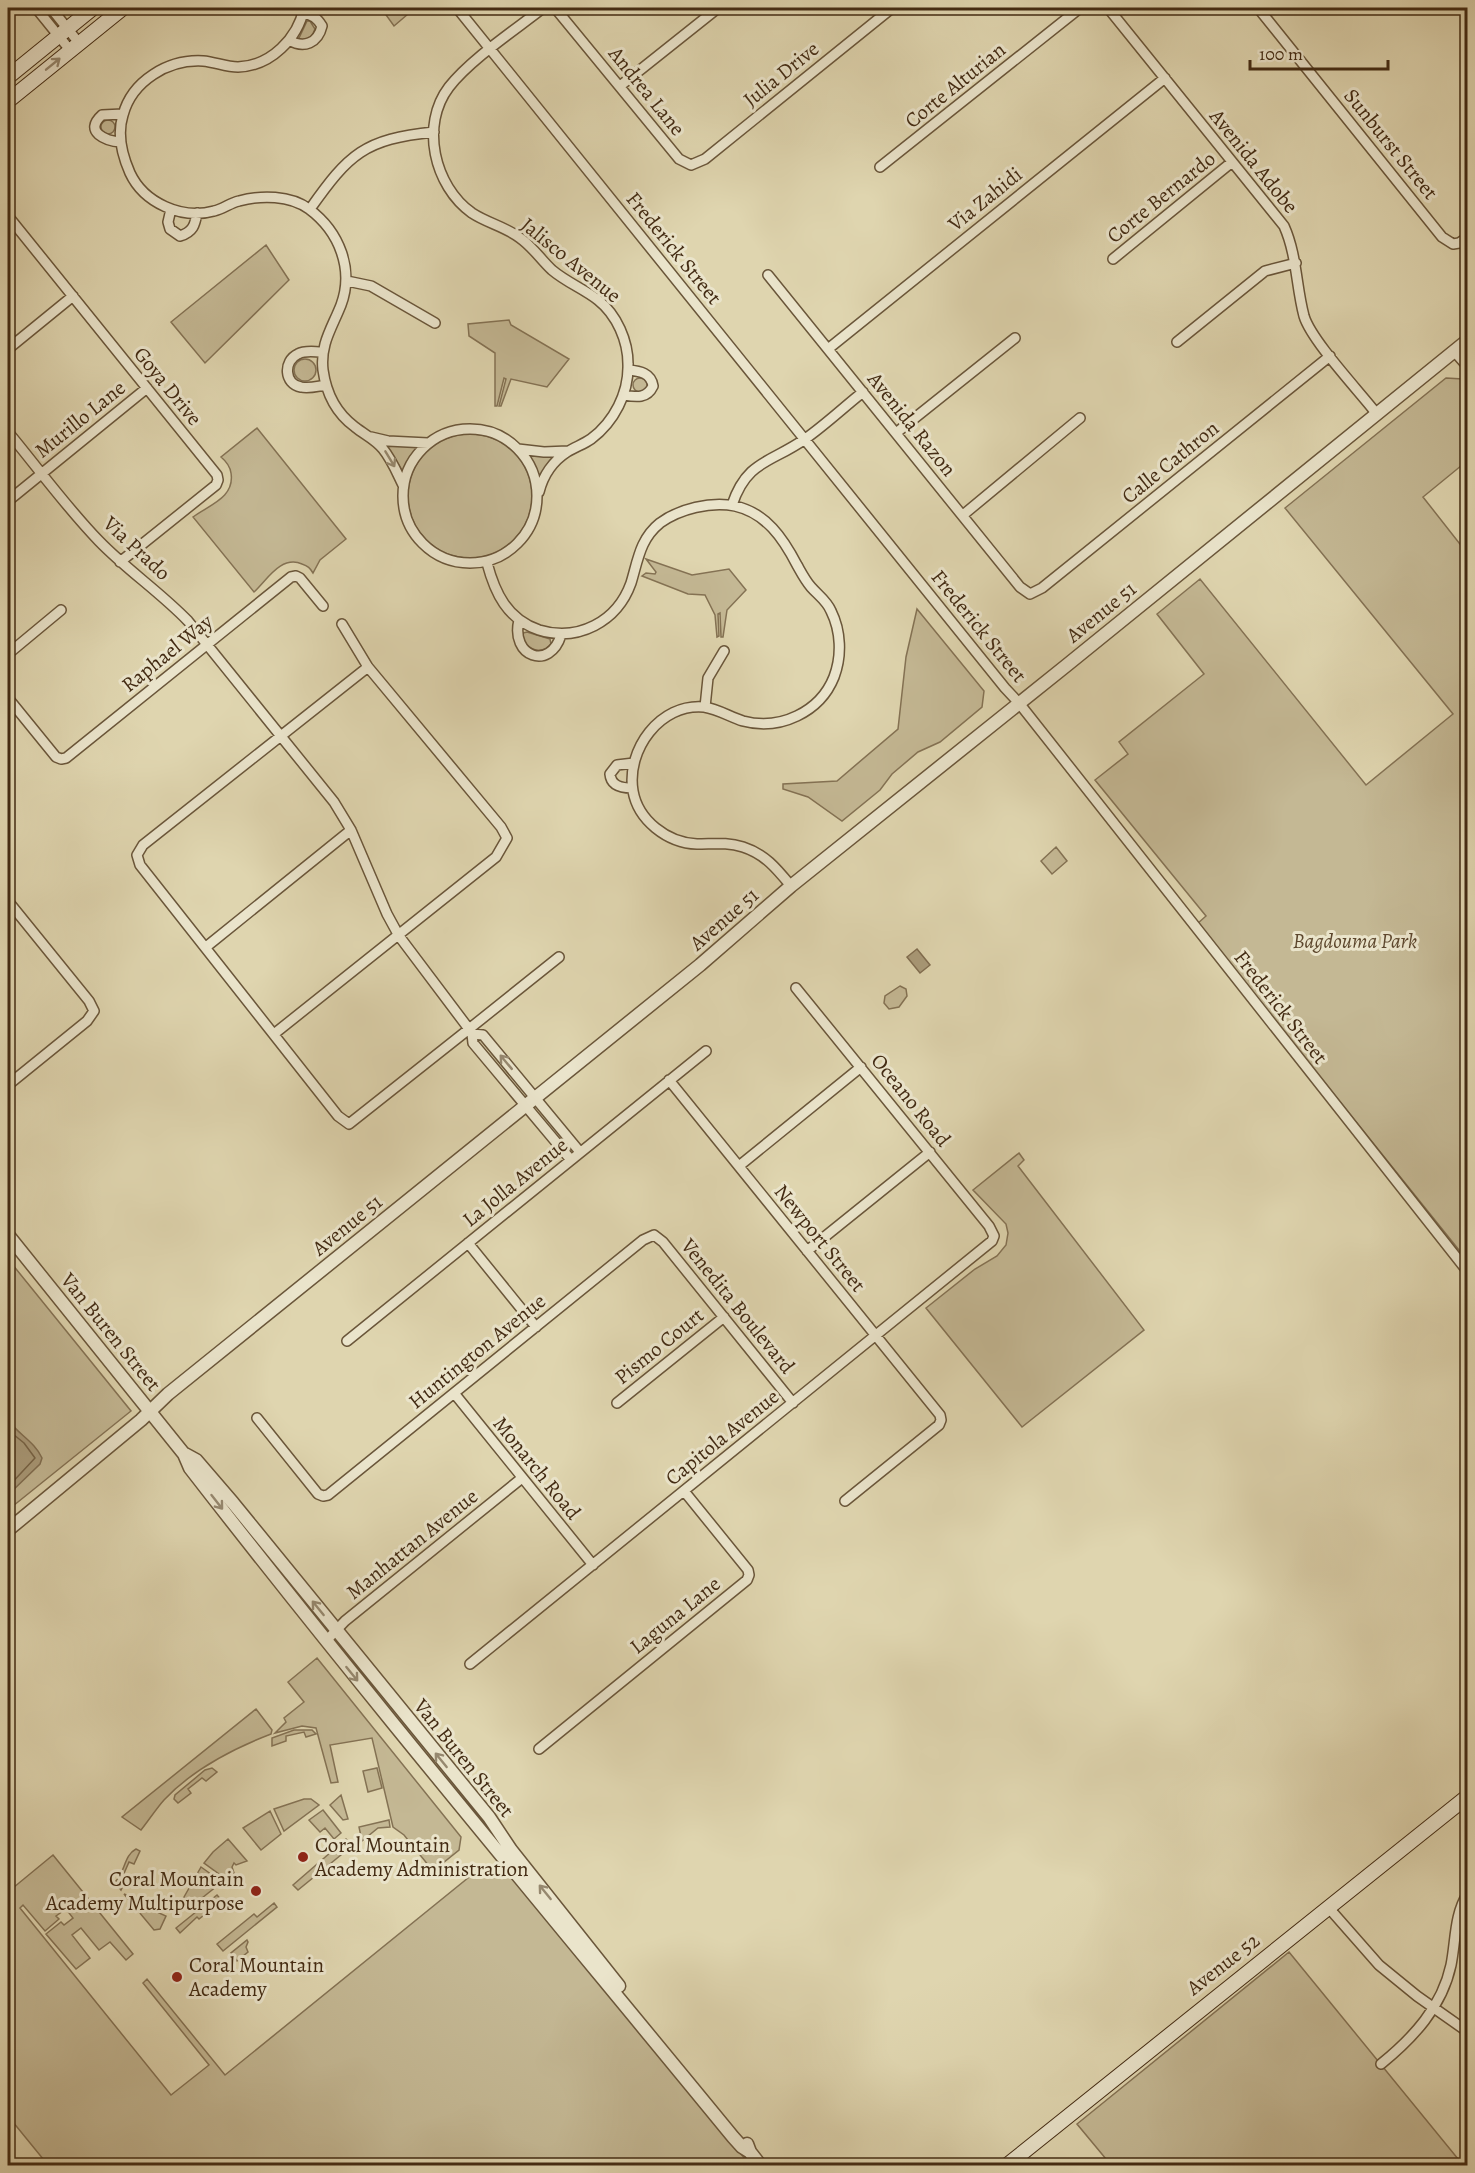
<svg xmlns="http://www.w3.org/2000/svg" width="1475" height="2173" font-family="Alegreya,serif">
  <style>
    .green { fill: #c4b894; stroke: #847254; stroke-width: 1.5 }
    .water { fill: #aa9b7a; stroke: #816e51; stroke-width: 1.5 }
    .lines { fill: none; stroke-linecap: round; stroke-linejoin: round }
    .shore { stroke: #766346; stroke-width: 1.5 }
    .minor-casing { stroke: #6a563a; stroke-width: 12 }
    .tertiary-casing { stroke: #6a563a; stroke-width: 15 }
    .secondary-casing { stroke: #432b13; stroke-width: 16 }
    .minor { stroke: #eae4cb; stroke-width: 9 }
    .tertiary { stroke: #eae4cb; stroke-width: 12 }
    .secondary { stroke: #eae4cb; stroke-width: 14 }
    .oneway { stroke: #96886f }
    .poi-dot { fill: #8f2418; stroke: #eae4cb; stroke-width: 2 }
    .labels { text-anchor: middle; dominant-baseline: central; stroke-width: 6; stroke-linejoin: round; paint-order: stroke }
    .street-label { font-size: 21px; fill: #432b13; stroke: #eae4cb }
    .park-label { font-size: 21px; font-style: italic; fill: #5d472d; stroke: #eae4cb }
    .poi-label { font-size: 21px; fill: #432b13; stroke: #eae4cb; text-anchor: start }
  </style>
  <rect width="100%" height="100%" fill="#dfd5af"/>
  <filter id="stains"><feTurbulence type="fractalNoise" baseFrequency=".00333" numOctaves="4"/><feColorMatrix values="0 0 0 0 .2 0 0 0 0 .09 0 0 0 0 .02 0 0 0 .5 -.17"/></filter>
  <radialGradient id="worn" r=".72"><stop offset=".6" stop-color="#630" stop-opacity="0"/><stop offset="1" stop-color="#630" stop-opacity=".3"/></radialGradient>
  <!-- green -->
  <path class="green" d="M381,8H415L394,26Z
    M307,21H310L315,29L311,38L302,40L299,38Z
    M101 127a7 7 0 1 1 14 0a7 7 0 1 1-14 0Z
    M266,245L289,280L205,363L171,322Z
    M509,320L511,325L569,359L547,387L511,379L501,406H499L506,379L504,378L497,406H495V353L469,336L468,324Z
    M294 370a11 11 0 1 1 22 0a11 11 0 1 1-22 0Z
    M633 385a7 7 0 1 1 14 0a7 7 0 1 1-14 0Z
    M1446,378L1463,379L1468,384L1467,461L1423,497L1467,553V1260L1197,924L1206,916L1095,780L1128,754L1119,742L1204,674L1157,614L1200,579L1366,785L1453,714L1285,508Z
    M257,428L346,539L320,560L313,573C310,568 308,566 302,564C281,555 267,580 254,592L193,517C209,505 235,498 231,473C230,466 227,462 221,457Z
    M408 496a62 62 0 1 1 124 0a62 62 0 1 1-124 0Z
    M389,445L417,447L418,449L403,472L387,446Z
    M531,454L542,456L551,455L554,458L540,476L537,475L529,458Z
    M646,559L692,575L729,569L746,590L727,610L723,637H721L720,613L718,614L719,636L717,637L715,615L705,595L688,594L642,576L646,573L655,574L656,572Z
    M917,609L984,691L982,707L940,742L918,752L892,774L880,790L842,821L808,797L783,789V784L837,781L898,729L906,657Z
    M527,632L550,639L551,644C543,654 531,651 524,642L523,633Z
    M1056,847L1067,861L1052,874L1041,861Z
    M900,986L906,989L907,996L899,1007L889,1009L884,1003L885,996Z
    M1019,1153L1024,1160L1018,1166L1144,1330L1022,1427L926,1308L975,1269L997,1256L1006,1245L1008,1233L1006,1224L973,1190Z
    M8,1259L131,1411L8,1510Z
    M317,1658L461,1837L459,1850L433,1871L404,1835L393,1827L372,1738L330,1745L338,1782L331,1783L316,1728L302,1726L275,1733L286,1722L284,1718L304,1702L288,1682Z
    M256,1709L272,1730L271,1734C232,1749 193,1769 164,1800C156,1809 149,1820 141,1830L122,1817Z
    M294,1730H312L316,1734L306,1737L304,1732L286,1736V1741L272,1746V1738Z
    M212,1768L217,1772L206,1781L202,1778L188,1789L191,1793L178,1803L174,1799L175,1795L205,1770Z
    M377,1768L382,1788L368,1792L363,1771Z
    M341,1795L348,1819L343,1820L330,1805Z
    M304,1799H311L319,1805L284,1831L274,1809Z
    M323,1810L341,1833L334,1839L325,1828L320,1832L309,1820Z
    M270,1811L281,1834L261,1850L243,1828Z
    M389,1820L390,1827L378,1828L362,1841L359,1827Z
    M228,1839L247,1861L236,1865L234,1863L232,1867L234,1873L226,1879L204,1863L213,1852Z
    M346,1839L352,1846L298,1890L293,1885Z
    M136,1849L140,1851L134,1864L129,1862L122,1878L126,1880L121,1890L115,1882C125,1873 124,1855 136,1849Z
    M53,1855L133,1954L126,1960L110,1942L99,1950L81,1928L72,1935L90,1958L76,1969L46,1934L61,1922L64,1925L73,1918L66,1909L56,1916L59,1919L45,1931L23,1905L20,1908L171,2095L209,2065L143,1983L147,1979L225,2075L484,1865L496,1866L514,1878L750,2165H48L8,2116V1892Z
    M201,1867L222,1882L197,1902L184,1897Z
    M124,1894L136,1899L137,1903L166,1916L160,1929L154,1930Z
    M217,1895L222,1901L199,1919L197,1917L180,1933L176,1928Z
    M274,1903L277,1907L223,1951L217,1944L254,1914L257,1917Z
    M247,1940L248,1942L246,1947L248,1952L237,1961L231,1953Z
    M1289,1952L1463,2165H1111L1077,2124Z"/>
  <!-- water -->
  <path class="water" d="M917,949L930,965L920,973L907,957Z
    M8,1420C18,1434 35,1442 42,1458L40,1464L9,1494Z"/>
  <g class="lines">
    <!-- shore -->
    <path class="shore" d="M8,1430L24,1443L35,1458L8,1487"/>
    <defs>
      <path id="minor" d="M36,8L70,50
        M51,8L79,43
        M304,8C298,38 271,66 238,67C226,67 215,62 203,61C168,59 132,81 123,115C117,134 122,155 130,173C144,203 182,220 214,211C223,209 230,203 239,201C261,195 290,195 309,209C340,232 354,270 341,305C332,328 320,344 323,370C326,392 336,413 355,427C365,435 375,439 383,449C392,460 397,473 403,485
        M457,8L1005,688L1019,703L1468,1272
        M555,8L679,159L691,165L705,159L892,8
        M1108,8L1284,226C1297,255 1296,286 1304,316C1311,340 1359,391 1376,413
        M1258,8L1442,237L1453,244L1459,243L1468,237
        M289,40C304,49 318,43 322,26C317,18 313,15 303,13
        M620,86L718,8
        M121,142C106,141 83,132 102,115L123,114
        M880,167L1080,8
        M171,209L168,222L170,229L180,236C193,232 195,225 197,213
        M310,209C349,154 364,139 434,132
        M8,216L217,475L218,480L216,485L120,562
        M1113,259L1232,162
        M768,275L1020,587L1030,594L1042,588L1330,356
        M347,281L371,286L435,323
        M1177,342L1265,271L1296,263
        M8,349L73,296
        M828,349L1165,78
        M1454,351L1468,367
        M322,352C314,352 305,350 298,354C283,361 284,384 301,387C309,389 318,386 326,385
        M623,395C636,397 647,399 653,386C651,373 640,371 628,370
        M403 496a67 67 0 1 1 134 0a67 67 0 1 1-134 0Z
        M8,432C38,468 66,507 99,541C127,570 160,592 188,621L334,802L351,830L387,914L399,936L469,1029L559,957
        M896,433L1015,338
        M371,437L388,441L428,443
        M518,449L544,452L568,451
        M539,492C543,476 553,461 567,452C575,447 584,444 591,439C614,422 629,393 628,364C628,341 617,315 598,300C584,289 566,282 552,270C541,260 533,247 520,238C506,227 487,223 472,213C434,186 420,125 449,87C471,59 515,30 543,8
        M8,501L147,388
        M732,505C747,460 771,463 805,439C825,425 844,407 863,392
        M963,515L1080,418
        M487,563C495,593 507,619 539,630C578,642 617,622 631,583C638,560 640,539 660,523C679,509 711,501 735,506C766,513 783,538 797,565C801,572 805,580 811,587C818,595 827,601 831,611C841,631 842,656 834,677C820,712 780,731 743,721C730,717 718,709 704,707C660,703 626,750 633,791C638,820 667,843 697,844C714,844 727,842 743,847C765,854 777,869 791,886
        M519,620C510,657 550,671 561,635
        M8,654L61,610
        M368,667L143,845L137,855L140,865L338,1116L349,1124L469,1029L472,1034L473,1043L571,1160
        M8,698L56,757L61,759L66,758L291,577L296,576L300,578L323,606
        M705,707L708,678L724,651
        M632,788C621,788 611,786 610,774L617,765L634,763
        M8,901L89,1001L94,1011L87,1021L8,1085
        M206,947L351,830
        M274,1034L496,857L507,838L501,827L368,667L342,624
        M472,1034L483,1035L580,1152
        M669,1080L940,1415L941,1420L939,1425L845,1501
        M739,1166L861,1067
        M468,1243L536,1327
        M807,1251L930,1152
        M347,1341L706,1051
        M454,1393L593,1565
        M617,1403L724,1317
        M257,1418L318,1494L323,1496L328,1495L643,1240L654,1235L663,1242L793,1403
        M326,1641L345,1621L522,1478
        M470,1664L992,1241L994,1236L989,1226L796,988
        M539,1749L747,1580L749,1575L748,1570L684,1491
        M1328,1907L1379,1965L1417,1996L1468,2032
        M1381,2064C1413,2038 1442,2007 1451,1965C1456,1940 1454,1915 1468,1893"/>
      <path id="tertiary" d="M8,1235L184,1454L190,1468C366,1695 551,1915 733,2137L742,2147L750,2152
        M185,1454L196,1460L233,1503L489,1817L511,1850L619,1986
        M8,1530L141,1420L168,1394L700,965L791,886L1067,665L1468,340
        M747,2144L750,2152L761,2166"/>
      <path id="secondary" d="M8,77L93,8
        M8,101L123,8
        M1006,2166L1468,1796"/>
    </defs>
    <!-- minor casing -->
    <use href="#minor" class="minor-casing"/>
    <!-- tertiary casing -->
    <use href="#tertiary" class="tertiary-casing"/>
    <!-- secondary casing -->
    <use href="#secondary" class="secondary-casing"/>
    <!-- minor -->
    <use href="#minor" class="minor"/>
    <!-- tertiary -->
    <use href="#tertiary" class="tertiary"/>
    <!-- secondary -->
    <use href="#secondary" class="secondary"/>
  </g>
  <!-- one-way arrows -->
  <defs><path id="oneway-shaft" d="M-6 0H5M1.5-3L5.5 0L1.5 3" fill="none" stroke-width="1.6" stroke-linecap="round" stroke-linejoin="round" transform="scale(1.5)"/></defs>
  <g class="oneway">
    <use href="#oneway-shaft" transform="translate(53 64) rotate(-39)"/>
    <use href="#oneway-shaft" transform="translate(390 459) rotate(59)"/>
    <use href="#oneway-shaft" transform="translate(506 1062) rotate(-130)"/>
    <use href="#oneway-shaft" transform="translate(217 1502) rotate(52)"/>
    <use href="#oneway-shaft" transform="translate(318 1608) rotate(-129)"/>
    <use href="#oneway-shaft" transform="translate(352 1674) rotate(51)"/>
    <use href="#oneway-shaft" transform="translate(441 1760) rotate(-129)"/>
    <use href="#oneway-shaft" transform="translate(545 1892) rotate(-129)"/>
  </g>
  <!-- markers -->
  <g class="poi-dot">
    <circle cx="303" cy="1857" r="6"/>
    <circle cx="256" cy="1891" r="6"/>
    <circle cx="177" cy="1977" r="6"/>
  </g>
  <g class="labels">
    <!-- street labels -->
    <g class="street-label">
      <text transform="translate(781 74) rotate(-39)">Julia Drive</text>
      <text transform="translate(955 85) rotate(-39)">Corte Alturian</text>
      <text transform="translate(647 91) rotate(51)">Andrea Lane</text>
      <text transform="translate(1391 144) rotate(51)">Sunburst Street</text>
      <text transform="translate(1254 161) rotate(51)">Avenida Adobe</text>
      <text transform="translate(1161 197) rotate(-39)">Corte Bernardo</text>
      <text transform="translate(985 199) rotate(-39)">Via Zahidi</text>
      <text transform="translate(674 248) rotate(51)">Frederick Street</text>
      <text transform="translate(571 260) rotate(39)">Jalisco Avenue</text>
      <text transform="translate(168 386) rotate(51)">Goya Drive</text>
      <text transform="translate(80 419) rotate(-39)">Murillo Lane</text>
      <text transform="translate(912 424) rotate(51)">Avenida Razon</text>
      <text transform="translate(1170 462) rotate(-39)">Calle Cathron</text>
      <text transform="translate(137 548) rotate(43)">Via Prado</text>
      <text transform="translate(1101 612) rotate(-39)">Avenue 51</text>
      <text transform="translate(979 626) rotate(51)">Frederick Street</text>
      <text transform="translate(167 653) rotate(-39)">Raphael Way</text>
      <text transform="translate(724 919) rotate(-41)">Avenue 51</text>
      <text transform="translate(1281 1007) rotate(52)">Frederick Street</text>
      <text transform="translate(911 1100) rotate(51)">Oceano Road</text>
      <text transform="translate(515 1182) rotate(-39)">La Jolla Avenue</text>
      <text transform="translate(347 1225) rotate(-39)">Avenue 51</text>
      <text transform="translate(820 1238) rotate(51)">Newport Street</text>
      <text transform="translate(738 1306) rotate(51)">Venedita Boulevard</text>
      <text transform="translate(111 1332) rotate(51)">Van Buren Street</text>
      <text transform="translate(659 1346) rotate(-39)">Pismo Court</text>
      <text transform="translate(477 1351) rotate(-39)">Huntington Avenue</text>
      <text transform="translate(722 1437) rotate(-39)">Capitola Avenue</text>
      <text transform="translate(537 1468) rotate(51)">Monarch Road</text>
      <text transform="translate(412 1544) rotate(-39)">Manhattan Avenue</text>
      <text transform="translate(675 1615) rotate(-39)">Laguna Lane</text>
      <text transform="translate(464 1758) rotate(51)">Van Buren Street</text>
      <text transform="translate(1223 1964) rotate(-38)">Avenue 52</text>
    </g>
    <!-- park labels -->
    <g class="park-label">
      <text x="1355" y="941">Bagdouma Park</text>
    </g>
    <!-- poi labels -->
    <g class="poi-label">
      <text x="315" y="1845">Coral Mountain<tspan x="315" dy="24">Academy Administration</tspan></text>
      <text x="244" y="1879" text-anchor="end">Coral Mountain<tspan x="244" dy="24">Academy Multipurpose</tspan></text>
      <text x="189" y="1965">Coral Mountain<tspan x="189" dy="24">Academy</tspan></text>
    </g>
  </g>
  <!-- margin -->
  <rect width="1475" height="2173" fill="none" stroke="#dfd5af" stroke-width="30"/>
  <rect x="9" y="9" width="1457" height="2155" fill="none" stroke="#432b13" stroke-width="3"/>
  <rect x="15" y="15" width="1445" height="2143" fill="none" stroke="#432b13" stroke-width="1.5"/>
  <!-- scale -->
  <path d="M1250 60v9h138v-9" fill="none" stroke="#432b13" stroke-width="3"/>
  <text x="1259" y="60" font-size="18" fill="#432b13" stroke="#eae4cb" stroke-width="4.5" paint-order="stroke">100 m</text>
  <rect width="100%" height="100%" filter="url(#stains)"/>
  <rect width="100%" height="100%" fill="url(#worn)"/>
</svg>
